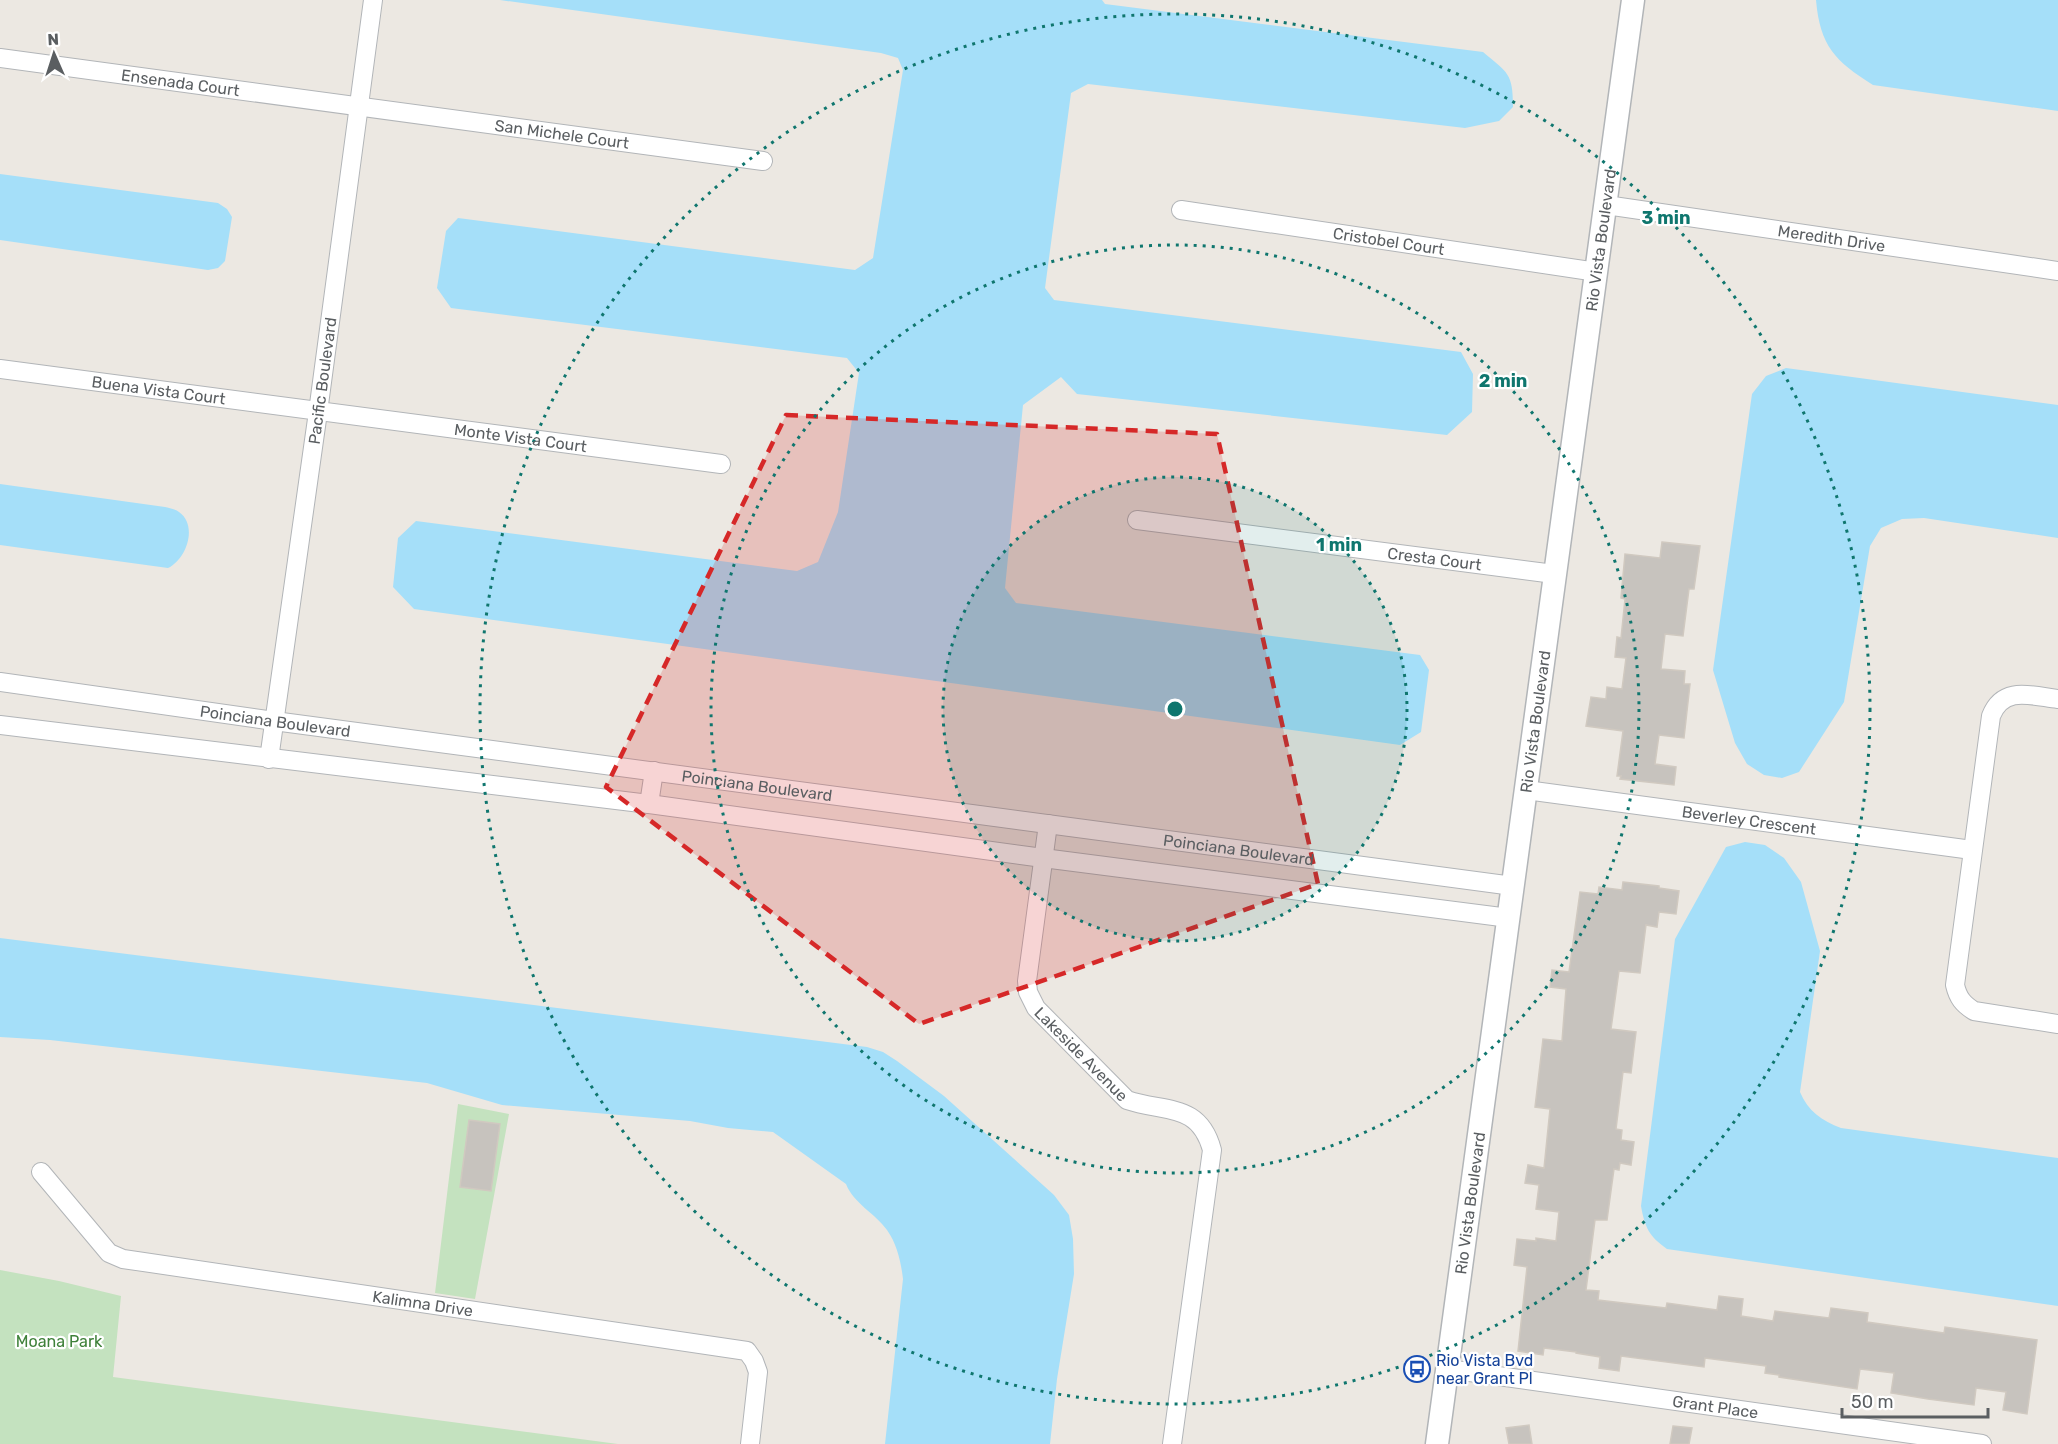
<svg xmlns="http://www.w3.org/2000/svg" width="2058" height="1444" font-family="Rubik,sans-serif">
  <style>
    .green { fill: #c4e2bf }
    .water { fill: #a5dff9 }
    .building { fill: #c7c3be; stroke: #d0c9c0; stroke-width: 1.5 }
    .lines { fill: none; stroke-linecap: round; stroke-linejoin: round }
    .minor-casing { stroke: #b2b5b8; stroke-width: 20 }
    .tertiary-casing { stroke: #b2b5b8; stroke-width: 25 }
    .minor { stroke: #fff; stroke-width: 18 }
    .tertiary { stroke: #fff; stroke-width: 22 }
    .marked { fill: #d62828; fill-opacity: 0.2; stroke: #d62828; stroke-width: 4.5; stroke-dasharray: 12 8; stroke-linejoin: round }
    .ring { fill: none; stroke: #0f766e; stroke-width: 3; stroke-dasharray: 3 6 }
    .labels { text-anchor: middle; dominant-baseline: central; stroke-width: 4.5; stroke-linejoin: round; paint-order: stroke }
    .street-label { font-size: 16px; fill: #5a5e61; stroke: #fff }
    .park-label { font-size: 16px; fill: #3f813a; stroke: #fff }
    .transit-label { font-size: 16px; fill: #164399; stroke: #fff; text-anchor: start }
    .centre { fill: #0f766e; stroke: #fff; stroke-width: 3 }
    .ring-label { font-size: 18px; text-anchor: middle; font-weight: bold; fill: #0f766e; stroke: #fff; stroke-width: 4.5; stroke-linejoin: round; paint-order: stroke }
  </style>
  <rect width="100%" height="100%" fill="#ece8e2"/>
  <!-- green -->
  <path class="green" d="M458,1104L509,1114L475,1299L435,1293Z
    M0,1270L59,1281L121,1296L113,1377L618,1444H0Z"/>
  <!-- water -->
  <path class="water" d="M500,0H1102L1105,4L1483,52C1508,73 1513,73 1513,107L1499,121L1465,128L1088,84L1071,93L1045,288L1054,300L1461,352L1473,374L1472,412L1447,435L1077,394L1061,377L1023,405L1005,588L1016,603L1420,655L1429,670L1421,732L1400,745L414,609L393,587L398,538L416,521L797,571L818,562L838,512L859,373L847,358L451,308L437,288L446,231L458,218L855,270L873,258L903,70L898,58L881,53Z
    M1816,0H2058V111L1873,85C1835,61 1820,46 1816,0Z
    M0,174L218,203L227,209L232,217L225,261L218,268L208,270L0,240Z
    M1786,368L2058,405V538L1924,518L1902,519L1881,528L1870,546L1844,702L1799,772L1782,778L1764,775L1747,764L1735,743L1713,670L1752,394L1766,376Z
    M0,484L165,507C169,508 175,509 179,512C198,525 187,559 168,568L0,545Z
    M1745,842L1765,845L1784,858L1801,882L1820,951L1800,1092C1808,1111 1822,1121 1841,1128L2058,1158V1306L1667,1249C1649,1236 1645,1228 1641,1206L1675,939L1726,847Z
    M0,938L867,1047L883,1052L897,1061L944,1096L1054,1195L1069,1215L1073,1239L1074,1274L1057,1379L1050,1444H885L903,1279C901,1262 897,1244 887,1230C875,1213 854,1204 846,1184L773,1132L728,1128L690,1121L502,1105L427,1083L50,1040L0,1037Z"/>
  <!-- building -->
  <path class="building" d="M1662,542L1700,546L1694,589H1689L1683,636L1665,634L1661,669L1685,671L1684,684H1690L1684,738L1659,735L1655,764L1676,767L1674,785L1620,779L1621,776H1617L1623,731L1586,726L1591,697L1606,699L1607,687L1622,689L1626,658L1615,657L1617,637L1621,638L1625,599L1621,598L1625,554L1660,558Z
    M1623,882L1659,886V888L1679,891L1676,914L1659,912L1657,927L1646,925L1640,973L1619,971L1611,1029L1636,1032L1631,1073L1623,1072L1616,1129L1622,1130L1621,1140L1634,1142L1631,1165L1620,1163L1619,1170L1614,1169L1607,1220H1595L1586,1290L1599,1291L1598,1300L1666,1308L1667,1303L1717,1310L1719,1296L1743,1299L1741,1316L1773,1321L1775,1311L1829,1318L1831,1308L1868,1313L1867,1322L1944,1333L1945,1327L2037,1340L2027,1414L2003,1410L2006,1392L1976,1388L1974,1405L1928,1399L1891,1393L1894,1373L1860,1369L1857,1389L1779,1377V1375L1765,1373L1766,1366L1705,1358L1704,1367L1621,1356L1619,1371L1599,1368L1600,1357L1576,1353V1352L1544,1348L1543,1355L1518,1351L1527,1267L1514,1265L1517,1239L1536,1241V1238L1556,1241L1559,1212L1536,1209L1539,1185L1525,1183L1528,1165L1544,1168L1550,1109L1535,1107L1543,1039L1562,1041L1566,989L1550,987L1552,970L1569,972L1580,892L1598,894L1599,887L1622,890Z
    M469,1120L500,1124L491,1191L460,1187Z
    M1529,1425L1532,1444H1509L1506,1428Z
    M1673,1426L1692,1428L1689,1444H1670Z"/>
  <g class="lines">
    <defs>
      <g id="minor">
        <path id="s1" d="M0,58L763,161"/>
        <path id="s2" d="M1606,205L2058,271"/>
        <path id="s3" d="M1181,210L1597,272"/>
        <path id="s4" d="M0,369L721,464"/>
        <path id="s5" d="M1137,520L1554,574"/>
        <path id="s6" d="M0,682L274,721L1513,886"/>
        <path d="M2058,699C2032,696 2003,685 1991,716L1955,985C1958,998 1963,1004 1974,1011L2058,1024"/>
        <path d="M0,725L649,804L1043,858L1509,918"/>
        <path id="s7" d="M269,759L318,412L373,0"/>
        <path id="s8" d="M1526,790L1972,850"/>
        <path d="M649,804L654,771"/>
        <path id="s9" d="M1048,824L1027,981L1028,992L1036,1008L1127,1100C1165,1113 1199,1102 1212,1150L1172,1444"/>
        <path id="s10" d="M41,1172L109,1253L123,1259L747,1351L754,1361L758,1372L750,1444"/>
        <path id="s11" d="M1448,1369L1982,1444"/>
      </g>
      <g id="tertiary">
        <path id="s12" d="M1437,1444L1633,0"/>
      </g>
    </defs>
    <!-- minor casing -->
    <use href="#minor" class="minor-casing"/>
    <!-- tertiary casing -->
    <use href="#tertiary" class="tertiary-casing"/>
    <!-- minor -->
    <use href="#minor" class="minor"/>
    <!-- tertiary -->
    <use href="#tertiary" class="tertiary"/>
  </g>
  <!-- marked area -->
  <path class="marked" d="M786,415L1217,434L1318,884L919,1024L606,787Z"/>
  <!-- distance rings -->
  <circle cx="1175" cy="709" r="232" fill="#0f766e" fill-opacity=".12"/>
  <g class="ring">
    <circle cx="1175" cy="709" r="232"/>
    <circle cx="1175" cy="709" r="464"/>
    <circle cx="1175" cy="709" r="695"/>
  </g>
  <!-- icons -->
  <defs>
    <symbol id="bus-ring" viewBox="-11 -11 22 22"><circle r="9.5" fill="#fff" stroke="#1a4fb4" stroke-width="1.5"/><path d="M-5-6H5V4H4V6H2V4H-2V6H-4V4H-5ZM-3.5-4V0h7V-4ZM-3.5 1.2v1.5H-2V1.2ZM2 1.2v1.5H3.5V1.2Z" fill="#1a4fb4"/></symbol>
  </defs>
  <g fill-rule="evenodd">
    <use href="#bus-ring" x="1402" y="1354" width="30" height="30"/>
  </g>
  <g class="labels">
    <!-- street labels -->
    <g class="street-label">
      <text stroke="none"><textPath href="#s1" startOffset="182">Ensenada Court</textPath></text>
      <text stroke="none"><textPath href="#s1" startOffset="567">San Michele Court</textPath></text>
      <text stroke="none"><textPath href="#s2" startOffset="228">Meredith Drive</textPath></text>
      <text stroke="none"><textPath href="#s12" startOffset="1215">Rio Vista Boulevard</textPath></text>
      <text stroke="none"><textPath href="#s3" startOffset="210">Cristobel Court</textPath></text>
      <text stroke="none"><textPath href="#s7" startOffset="382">Pacific Boulevard</textPath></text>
      <text stroke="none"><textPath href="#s4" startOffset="160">Buena Vista Court</textPath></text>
      <text stroke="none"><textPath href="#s4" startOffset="525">Monte Vista Court</textPath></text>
      <text stroke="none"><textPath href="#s5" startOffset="300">Cresta Court</textPath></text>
      <text stroke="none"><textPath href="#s6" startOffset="278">Poinciana Boulevard</textPath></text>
      <text stroke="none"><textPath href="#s12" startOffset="729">Rio Vista Boulevard</textPath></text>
      <text stroke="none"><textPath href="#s6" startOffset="764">Poinciana Boulevard</textPath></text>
      <text stroke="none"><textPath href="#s8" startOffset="225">Beverley Crescent</textPath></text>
      <text stroke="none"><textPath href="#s6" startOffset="1250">Poinciana Boulevard</textPath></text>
      <text stroke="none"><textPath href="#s9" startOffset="252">Lakeside Avenue</textPath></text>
      <text stroke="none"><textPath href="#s12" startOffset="243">Rio Vista Boulevard</textPath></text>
      <text stroke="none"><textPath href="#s10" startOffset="424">Kalimna Drive</textPath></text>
      <text stroke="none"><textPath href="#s11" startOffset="270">Grant Place</textPath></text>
    </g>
    <!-- park labels -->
    <g class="park-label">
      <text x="59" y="1341">Moana Park</text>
    </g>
    <!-- transit labels -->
    <g class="transit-label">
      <text x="1436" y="1360">Rio Vista Bvd<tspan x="1436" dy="18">near Grant Pl</tspan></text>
    </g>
  </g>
  <circle cx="1175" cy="709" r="9" class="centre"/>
  <g class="ring-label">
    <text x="1666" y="224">3 min</text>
    <text x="1503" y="387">2 min</text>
    <text x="1339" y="551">1 min</text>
  </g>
  <!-- north arrow -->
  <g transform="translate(54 54) rotate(357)" stroke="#ffffff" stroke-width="4.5" paint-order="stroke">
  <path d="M0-4.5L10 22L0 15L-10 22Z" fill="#5a5e61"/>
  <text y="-9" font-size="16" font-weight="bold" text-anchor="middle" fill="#5a5e61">N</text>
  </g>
  <!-- scale -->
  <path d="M1842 1408v9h146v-9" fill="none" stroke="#5a5e61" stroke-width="3"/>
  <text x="1851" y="1408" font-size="18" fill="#5a5e61" stroke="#ffffff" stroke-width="4.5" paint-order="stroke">50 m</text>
</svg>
